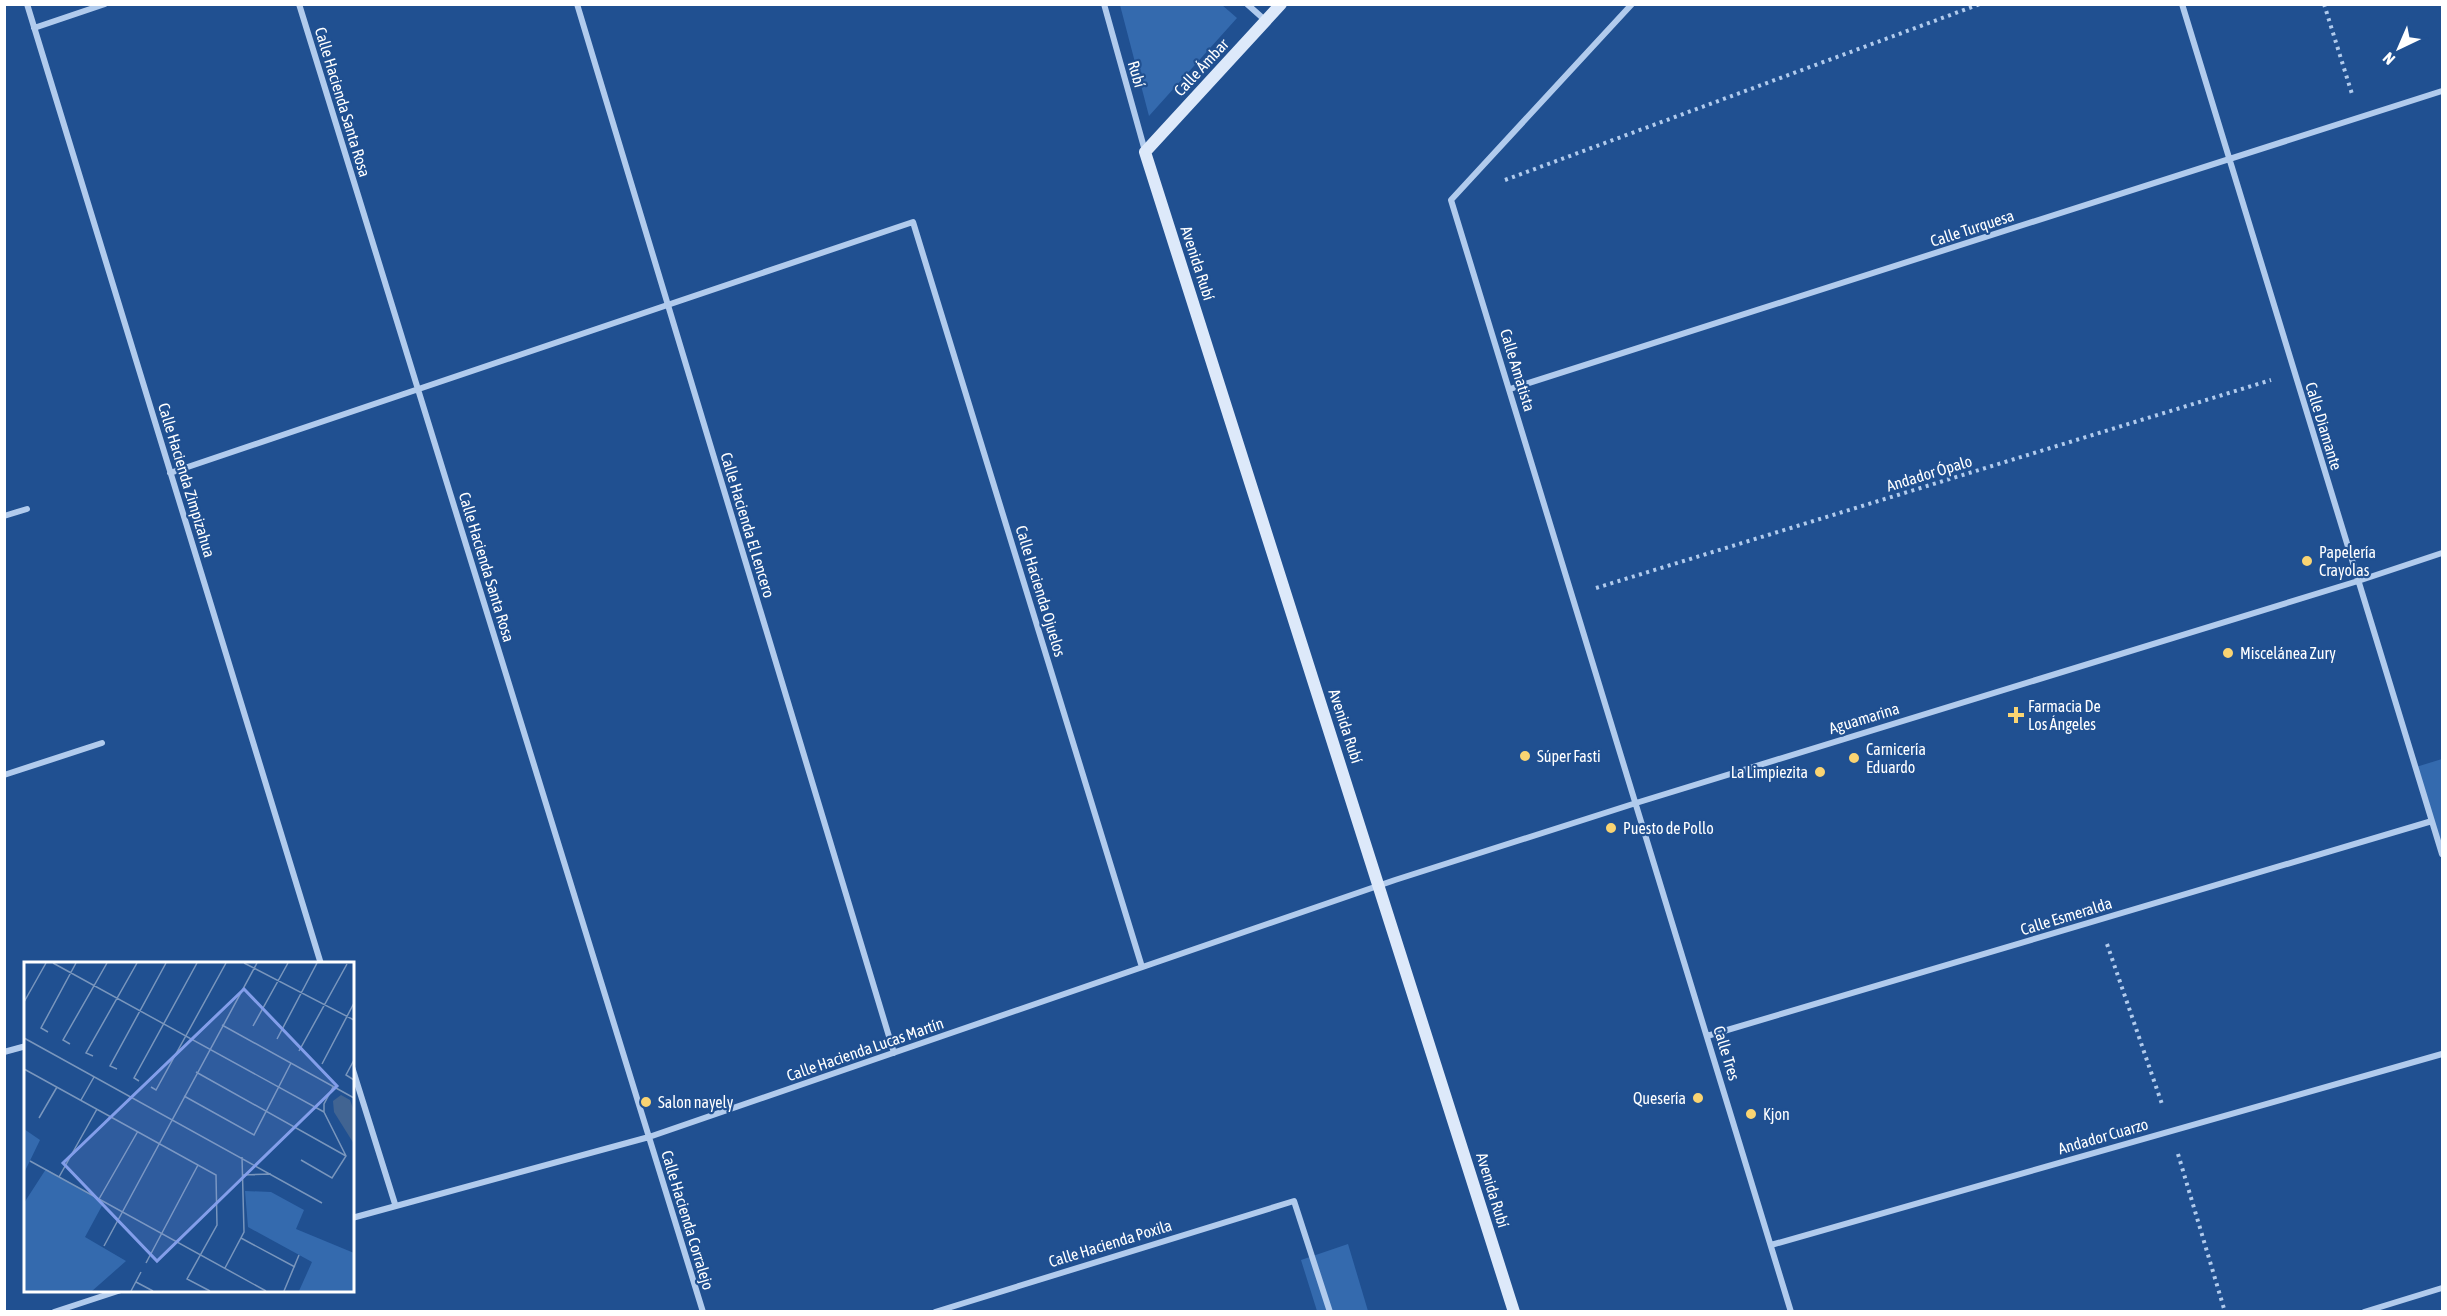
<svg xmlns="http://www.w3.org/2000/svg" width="2447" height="1316" font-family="'Asap Condensed',sans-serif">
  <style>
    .green { fill: #346aae }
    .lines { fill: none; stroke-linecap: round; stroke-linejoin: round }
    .path { stroke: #b1cbed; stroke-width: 4; stroke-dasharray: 3 4.5; stroke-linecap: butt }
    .street { stroke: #b1cbed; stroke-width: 6 }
    .secondary { stroke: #dde9fa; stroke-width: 12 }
    .poi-dot { fill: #fad472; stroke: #205091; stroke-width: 2 }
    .labels { text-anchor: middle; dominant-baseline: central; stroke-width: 4.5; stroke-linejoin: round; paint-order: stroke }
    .street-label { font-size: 16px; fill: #fff; stroke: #205091 }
    .poi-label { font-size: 16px; fill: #fff; stroke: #205091; text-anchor: start }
    .inset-road { fill: none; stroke: #7996bd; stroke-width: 1.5 }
    .view { fill: #839eea; fill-opacity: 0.15; stroke: #839eea; stroke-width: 3 }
    .inset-edge { fill: none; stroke: #fff; stroke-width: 3 }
  </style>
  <rect width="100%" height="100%" fill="#205091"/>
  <!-- green -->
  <path class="green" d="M1120,5H1222L1237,18L1149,116Z
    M2442,759V854L2416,767Z
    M1348,1244L1368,1311H1317L1301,1260Z"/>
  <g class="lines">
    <!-- path -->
    <path class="path" d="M2324,4L2352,94
      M1505,180L1980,4
      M1596,588L2271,380
      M2107,944L2163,1107
      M2178,1154L2225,1312"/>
    <!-- street -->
    <path class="street" d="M27,4L321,964
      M299,4L703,1312
      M577,4L894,1053
      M1104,4L1145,151
      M1247,4L1266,21
      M1632,4L1451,200L1791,1312
      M2182,4L2442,854
      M34,28L105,4
      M1510,389L2442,91
      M170,473L913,222L1142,967
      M4,516L27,509
      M4,775L102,743
      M1707,1036L2432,821
      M4,1052L26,1046
      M352,1067L395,1204
      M352,1218L649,1137L1395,880L1636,803L2358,581L2442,553
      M1771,1245L2442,1054
      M54,1312L121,1290
      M935,1312L1294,1201L1330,1312
      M2364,1312L2442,1288"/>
    <!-- secondary -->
    <path class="secondary" d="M1281,4L1145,152L1514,1312"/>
  </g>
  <!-- markers -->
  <g class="poi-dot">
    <circle cx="2307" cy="561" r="6"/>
    <circle cx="2228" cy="653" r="6"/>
    <path d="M2013 706h6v6h6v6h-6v6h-6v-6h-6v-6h6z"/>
    <circle cx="1525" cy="756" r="6"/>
    <circle cx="1854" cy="758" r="6"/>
    <circle cx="1820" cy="772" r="6"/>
    <circle cx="1611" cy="828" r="6"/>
    <circle cx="1698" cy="1098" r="6"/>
    <circle cx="646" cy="1102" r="6"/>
    <circle cx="1751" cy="1114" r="6"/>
  </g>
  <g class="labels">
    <!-- street labels -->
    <g class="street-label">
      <text transform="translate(1201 67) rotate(-47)">Calle Ámbar</text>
      <text transform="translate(1137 74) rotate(74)">Rubí</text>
      <text transform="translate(343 102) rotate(73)">Calle Hacienda Santa Rosa</text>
      <text transform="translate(1972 228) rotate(-18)">Calle Turquesa</text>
      <text transform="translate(1198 263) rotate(72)">Avenida Rubí</text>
      <text transform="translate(1518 370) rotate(73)">Calle Amatista</text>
      <text transform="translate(2324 426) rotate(73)">Calle Diamante</text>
      <text transform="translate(1929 473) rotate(-17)">Andador Ópalo</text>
      <text transform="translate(187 480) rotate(73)">Calle Hacienda Zimpizahua</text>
      <text transform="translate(748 525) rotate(73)">Calle Hacienda El Lencero</text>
      <text transform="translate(487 567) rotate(73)">Calle Hacienda Santa Rosa</text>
      <text transform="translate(1041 591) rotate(73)">Calle Hacienda Ojuelos</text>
      <text transform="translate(1864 718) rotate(-17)">Aguamarina</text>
      <text transform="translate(1346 726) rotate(72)">Avenida Rubí</text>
      <text transform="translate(2066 916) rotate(-17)">Calle Esmeralda</text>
      <text transform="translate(865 1049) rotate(-19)">Calle Hacienda Lucas Martín</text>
      <text transform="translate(1727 1053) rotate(73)">Calle Tres</text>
      <text transform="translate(2103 1136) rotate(-16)">Andador Cuarzo</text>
      <text transform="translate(1493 1190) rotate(73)">Avenida Rubí</text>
      <text transform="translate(688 1220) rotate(73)">Calle Hacienda Corralejo</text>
      <text transform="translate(1110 1243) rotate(-17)">Calle Hacienda Poxila</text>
    </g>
    <!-- poi labels -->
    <g class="poi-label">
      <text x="2319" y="552">Papelería<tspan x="2319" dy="18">Crayolas</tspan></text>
      <text x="2240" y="653">Miscelánea Zury</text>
      <text x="2028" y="706">Farmacia De<tspan x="2028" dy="18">Los Ángeles</tspan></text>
      <text x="1866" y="749">Carnicería<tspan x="1866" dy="18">Eduardo</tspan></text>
      <text x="1537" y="756">Súper Fasti</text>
      <text x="1808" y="772" text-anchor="end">La Limpiezita</text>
      <text x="1623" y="828">Puesto de Pollo</text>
      <text x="1686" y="1098" text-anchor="end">Quesería</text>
      <text x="658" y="1102">Salon nayely</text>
      <text x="1763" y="1114">Kjon</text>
    </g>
  </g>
  <!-- overview -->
  <g transform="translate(24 962)">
    <rect width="330" height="330" fill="#205091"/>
    <path d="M0,167L16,178L0,211ZM22,207L80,240L61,275L102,299L68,329H0V241ZM221,229L247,230L280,248L272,267L330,291V329H275L288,300L224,265Z" fill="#346aae"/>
    <path d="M317,133L326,138L330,149V182L310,150L309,139Z" fill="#416492"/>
    <path class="inset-road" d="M29,1L300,150M220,1L330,58M0,40L22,1M198,63L330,136M229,64L264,1M24,70L17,66L52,1M0,76L298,241M253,77L293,1M46,82L39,78L83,1M275,89L323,2M69,94L62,91L113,1M330,98L322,113L330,118M298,102L330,41M0,107L192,213L193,263L163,317L186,329M93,107L86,104L142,1M172,110L322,194M115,119L110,116L173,1M127,125L132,128L202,1M160,134L230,173L267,101M57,138L70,115M15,156L33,125M277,198L308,216L322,194L300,150V142L309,125M6,199L242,329M219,213L247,212M35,215L73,147M75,237L114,169M217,276L271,305M80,284L233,1M122,301L174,203M201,306L220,270L218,195M112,320L129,329M107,329L117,310M260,329L275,293"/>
    <path class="view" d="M220,27L313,124L133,299L39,201Z"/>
    <rect width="330" height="330" class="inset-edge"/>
  </g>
  <!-- border -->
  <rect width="2447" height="1316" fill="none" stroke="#ffffff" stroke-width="12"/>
  <!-- north arrow -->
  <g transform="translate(2399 48) rotate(224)" stroke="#205091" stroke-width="4.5" paint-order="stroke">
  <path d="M0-4.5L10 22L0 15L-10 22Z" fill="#ffffff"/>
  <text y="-9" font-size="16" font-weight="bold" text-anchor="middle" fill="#ffffff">N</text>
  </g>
</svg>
